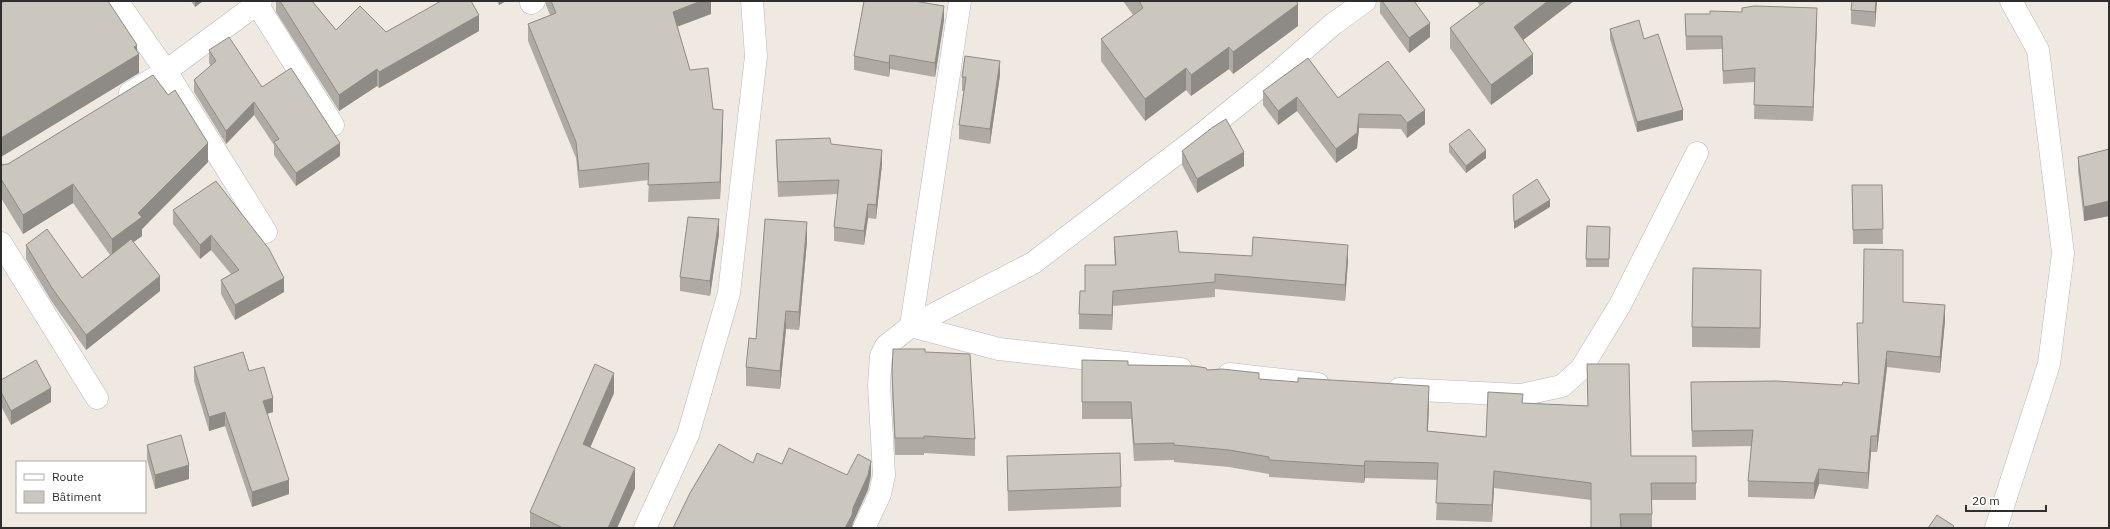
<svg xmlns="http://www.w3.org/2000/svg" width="2110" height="529" font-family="'IBM Plex Sans',sans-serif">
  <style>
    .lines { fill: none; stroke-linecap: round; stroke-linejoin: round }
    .minor-casing { stroke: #b4b7c1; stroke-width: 23 }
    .minor { stroke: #fff; stroke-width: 22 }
    .wall { fill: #afaba4 }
    .shaded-wall { fill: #8e8b86 }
    .building { fill: #cbc7bf; stroke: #8e8b86 }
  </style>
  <rect width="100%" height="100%" fill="#efe9e1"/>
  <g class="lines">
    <defs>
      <path id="minor" d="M117,1L166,71L266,232
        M255,1L333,125
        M531,3L534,1
        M130,93L166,71L261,1
        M1,243L97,398
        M911,326L999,349L1181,369
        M911,326L960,1
        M1229,374L1318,384
        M1399,389L1521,395L1562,386L1581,369L1620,305L1697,153
        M645,528L688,435L729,293L756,56L752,1
        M864,528L880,494L884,475L879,385L881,356L886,346L911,326L1033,263L1197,138L1275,75L1332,25L1365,1
        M1996,528L2049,364L2063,253L2038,50L2011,1"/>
    </defs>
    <!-- minor casing -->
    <use href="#minor" class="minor-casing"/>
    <!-- minor -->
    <use href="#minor" class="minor"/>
  </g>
  <!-- wall -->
  <path class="wall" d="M191,1H203L195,7Z
    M276,1H312L336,30L386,32L479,31L379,88L377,86L339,111L276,12Z
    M497,1H506L499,5Z
    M545,1H711V14L677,27L690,70L723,126L720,199L648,202L649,180L579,188L576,158L528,41V24L550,15L546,5Z
    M1123,1H1296L1298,26L1233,74L1229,69L1191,96L1186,90L1145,121L1101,61V39L1133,15Z
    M1380,1H1414L1430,37L1409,53L1380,13Z
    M1477,1H1574L1523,40L1533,74L1491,105L1450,48V28L1480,6Z
    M1852,1H1877L1875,27L1851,24V10Z
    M1685,14L1817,21L1813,121L1754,119L1755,82L1723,84L1722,49L1686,50Z
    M944,20L935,77L890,69L889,77L854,70V56Z
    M1610,29L1644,39L1683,120L1637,132L1610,39Z
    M209,50L262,87L340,156L296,186L274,155V145L254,115L226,144L194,92V80L211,66L209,63Z
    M1388,61L1425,124L1407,138L1401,129L1359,128L1357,148L1336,163L1297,111L1278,125L1263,105V91L1338,98Z
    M1000,75L990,144L959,139V125L964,91H962V77Z
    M776,140L831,144L882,164L876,219L868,218L864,245L834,241V227L838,194L778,197L776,154Z
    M1449,144L1486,158L1466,173L1449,152Z
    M2109,149V216L2084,221L2078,171V157Z
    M1182,151L1244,166L1197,193L1182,165Z
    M208,162L142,229V236L133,242L160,291L86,350L52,302L26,259V245L82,278L110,255L73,203L23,234L1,198V165Z
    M216,181L284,292L235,320L221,294V280L231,274L211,250L200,259L173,224V210Z
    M1852,185H1882L1883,244H1853Z
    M1587,226L1610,227L1609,267H1586Z
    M719,234L710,296L680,291V277Z
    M1114,237L1179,252L1252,256L1348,261L1345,301L1215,289V297L1113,306L1112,330L1079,329V314L1085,291L1115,265L1114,252Z
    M807,241L799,330L786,329L780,389L746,386V367L756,339Z
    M1761,290L1760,348L1692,347V327Z
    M1903,302L1945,321L1940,373L1887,367L1877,452H1871L1868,489L1819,484L1814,499L1748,497V481L1752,446L1692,447L1691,398L1858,384L1857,323H1863Z
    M925,352L975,439V456L924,453V455H895L892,390V373Z
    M1082,360L1128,365L1207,370L1259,379L1429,403L1428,431L1486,437L1523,403L1588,406L1587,364L1631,456H1696V500H1652V528H1591V500L1494,488L1492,522L1436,520L1438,480L1365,478L1364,483L1269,477V474L1229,467L1174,462V460L1134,461L1131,419H1082Z
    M194,367L249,371L273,412L267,414L289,494L252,507L225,426L209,431L194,381Z
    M1,380L51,402L11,425L1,406Z
    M614,393L590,447L635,488L617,528H530V512Z
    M147,445L189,479L155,489L147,459Z
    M1007,456L1121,487V507L1008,511Z"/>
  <!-- shaded-wall -->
  <path class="shaded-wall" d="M195,1H203L195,7Z
    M499,1H506L499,5Z
    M701,1H711V14L673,28V12Z
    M1548,1H1574L1514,47V27Z
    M1876,1H1877L1875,27V12Z
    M1298,4V26L1233,74V52Z
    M944,6V20L935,77V63Z
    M1817,8V21L1813,121V107Z
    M479,15V31L379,88V72Z
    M1430,23V37L1409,53V38Z
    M137,45V55L139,54V73L1,157V138Z
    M1229,47V69L1191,96V75Z
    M1533,54V74L1491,105V85Z
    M890,55V69L889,77V63Z
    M1000,61V75L990,144V129Z
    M1186,68V90L1145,121V99Z
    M377,69V86L339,111V95Z
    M1297,97V111L1278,125V111Z
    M254,102V115L226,144V131Z
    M723,110V126L720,199V182Z
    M1425,110V124L1407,138V123Z
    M1683,110V120L1637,132V122Z
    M1359,114V128L1357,148L1336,163V149Z
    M208,143V162L142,229V236L112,258V239Z
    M340,143V156L296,186V173Z
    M882,150V164L876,219V205Z
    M1486,150V158L1466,173V166Z
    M1244,152V166L1197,193V179Z
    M73,184V203L23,234V215Z
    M1550,200V207L1514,229V222Z
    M2109,201V216L2084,221V207Z
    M868,204V218L864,245V231Z
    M719,219V234L710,296V281Z
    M807,222V241L799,330V312Z
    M211,235V250L200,259V245Z
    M1348,245V261L1345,301V285Z
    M1761,270V290L1760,348V328Z
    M160,276V291L86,350V335Z
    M284,278V292L235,320V305Z
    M1113,291V306L1112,330V315Z
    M1945,305V321L1940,373V357Z
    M786,311V329L780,389V371Z
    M1887,351V367L1877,452V436Z
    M614,373V393L583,464V444Z
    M1429,386V403L1427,448V431Z
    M51,388V402L11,425V411Z
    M273,398V412L263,415V401Z
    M225,412V426L209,431V417Z
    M1871,436V452L1868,489V473Z
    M871,461V476L868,490L853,523L852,528H845Z
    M1365,461V478L1364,483V466Z
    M189,465V479L155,489V475Z
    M635,468V488L617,528H608Z
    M1819,469V484L1814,499V483Z
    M1494,471V488L1492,522V505Z
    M289,480V494L252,507V492Z"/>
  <!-- building -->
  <path class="building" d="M5,1H108L137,45L134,47L139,54L1,138V3Z
    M280,1H312L336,30L360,6L386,32L441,1H471L479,15L379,72L377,69L339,95Z
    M551,1H701L673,12L690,70L708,68L713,109L723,110L720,182L648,185L649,163L579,171L576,142L528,24L556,13Z
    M864,1H914L944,6L935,63L890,55L889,63L854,56Z
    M1139,1H1296L1298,4L1233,52L1229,47L1191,75L1186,68L1145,99L1101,39L1143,8Z
    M1382,1H1414L1430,23L1409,38Z
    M1486,1H1548L1514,27L1533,54L1491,85L1450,28Z
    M1852,1H1876L1875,12L1851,10Z
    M1754,6L1817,8L1813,107L1754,105L1755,68L1723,71L1722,36H1686L1685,14H1710V11L1742,12V8Z
    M1639,20L1644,39L1658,34L1683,110L1637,122L1610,29Z
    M229,37L262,87L291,68L340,143L296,173L274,142L279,139L254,102L226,131L194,80L216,61L209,50Z
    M965,56L1000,61L990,129L959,125L966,77H962Z
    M1308,58L1338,98L1388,61L1425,110L1407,123L1401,115L1359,114L1357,133L1336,149L1297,97L1278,111L1263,91Z
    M153,75L168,95L175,90L208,143L138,213L142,217L112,239L73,184L23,215L1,179V165L8,164Z
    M1226,119L1244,152L1197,179L1182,151L1213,127Z
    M1469,129L1486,150L1466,166L1449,144Z
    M830,138L831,144L882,150L876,205L868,204L864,231L834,227L839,180L778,182L776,140Z
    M2109,149V201L2084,207L2078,157Z
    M1537,179L1550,200L1514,222L1513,195Z
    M216,181L269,249L284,278L235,305L221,280L239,270L211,235L200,245L173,210Z
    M1852,185H1882L1883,229L1853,230Z
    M688,217L719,219L710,281L680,277Z
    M765,219L807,222L799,312L786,311L780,371L746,367L749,338L756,339Z
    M1587,226L1610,227L1609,259H1586Z
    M47,229L82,278L131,239L160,276L86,335L52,288L26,245Z
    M1177,231L1179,252L1252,256L1253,237L1348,245L1345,285L1215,274V282L1113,291L1112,315L1079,314L1080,291H1085V265H1116L1114,237Z
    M1864,249L1903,250V302L1945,305L1940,357L1887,351L1877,436H1871L1868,473L1819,469L1814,483L1748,481L1753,430L1692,431L1691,382L1776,381L1842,385L1843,382L1859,384L1857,323H1863Z
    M1693,268L1761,270L1760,328L1692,327Z
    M893,349H925V352L970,354L975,439L924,436V438H895L892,373Z
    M243,352L249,371L264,367L273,398L263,401L289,480L252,492L225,412L209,417L194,367Z
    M36,360L51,388L11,411L1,392V380Z
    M1082,360L1128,361V365L1194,366L1206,368L1207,370L1222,369L1259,373V379L1298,382V378L1429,386L1427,431L1486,437L1488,392L1523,394L1522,403L1588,406L1587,364H1629L1631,456H1696V483H1651L1652,514H1620L1621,528H1591V483L1494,471L1492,505L1436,503L1438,463L1365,461L1364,466L1269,460V457L1229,450L1174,445V443L1134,444L1131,402H1082Z
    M595,364L614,373L583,444L635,468L608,528H563L530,512Z
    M181,435L189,465L155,475L147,445Z
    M719,444L753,463L757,453L782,464L789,448L847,475L858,454L871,461L868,475L853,508L852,515L845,528H673L690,493Z
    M1120,453L1121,487L1008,491L1007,456Z
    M1937,515L1954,526L1952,528H1928Z"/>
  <!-- border -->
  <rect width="2110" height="529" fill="none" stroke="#2e2e2e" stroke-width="4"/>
  <!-- legend -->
  <rect x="16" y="461" width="130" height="52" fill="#ffffff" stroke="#ababab"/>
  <rect x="24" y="474" width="20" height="6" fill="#ffffff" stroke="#ababab"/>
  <text x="52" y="481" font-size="12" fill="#2e2e2e">Route</text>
  <rect x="24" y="491" width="20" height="12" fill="#cbc7bf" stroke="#ababab"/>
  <text x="52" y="501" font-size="12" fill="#2e2e2e">Bâtiment</text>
  <!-- scale -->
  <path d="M1966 505v6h80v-6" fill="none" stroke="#2e2e2e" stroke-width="2"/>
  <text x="1972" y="505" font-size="12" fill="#2e2e2e" stroke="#ffffff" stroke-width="3" paint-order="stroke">20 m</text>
</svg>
